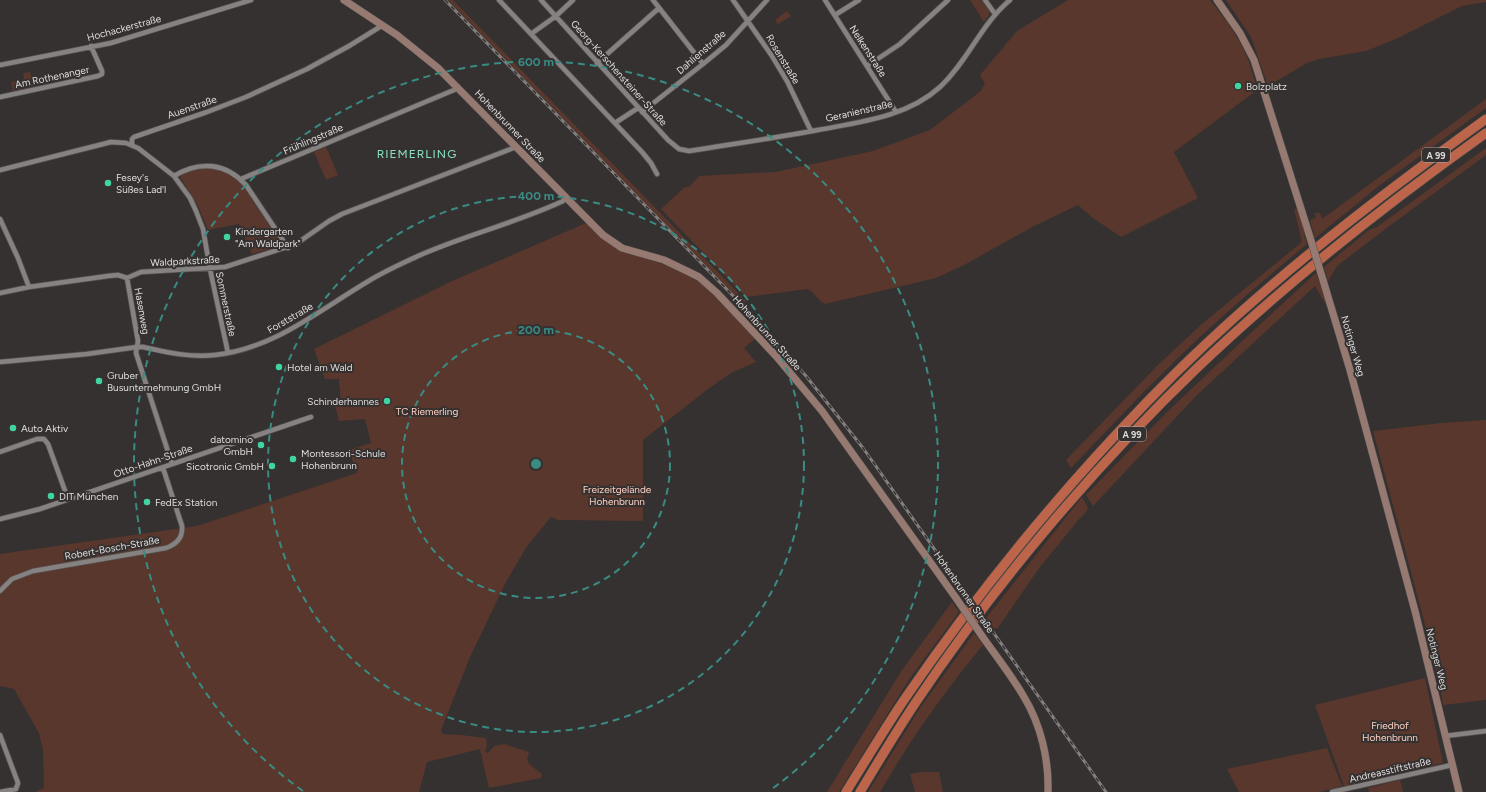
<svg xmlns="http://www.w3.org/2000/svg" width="1486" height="792" font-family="Figtree,sans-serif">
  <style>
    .green { fill: #5a372c }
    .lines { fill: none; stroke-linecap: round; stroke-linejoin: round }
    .street-casing { stroke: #53504f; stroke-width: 6 }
    .secondary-casing { stroke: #53504f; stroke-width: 8 }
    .highway-casing { stroke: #53504f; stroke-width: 10 }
    .street { stroke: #868281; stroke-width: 4.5 }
    .secondary { stroke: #967971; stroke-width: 7 }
    .highway { stroke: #bc654b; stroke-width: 9 }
    .rail-casing { stroke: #827f7e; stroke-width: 3 }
    .rail { stroke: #353130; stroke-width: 1.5; stroke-dasharray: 4.5; stroke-linecap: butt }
    .secondary-bridge-casing { stroke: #53504f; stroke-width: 8; stroke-linecap: butt }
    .secondary-bridge { stroke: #967971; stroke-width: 7 }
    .ring { fill: none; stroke: #398b84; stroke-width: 2; stroke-dasharray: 7 5 }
    .poi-dot { fill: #3fd4a2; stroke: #353130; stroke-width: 1.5 }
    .labels { text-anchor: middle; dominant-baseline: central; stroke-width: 4; stroke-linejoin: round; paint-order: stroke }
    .shield { fill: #353130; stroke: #aca9a9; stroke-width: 1 }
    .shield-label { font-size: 9px; font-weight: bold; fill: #dfdddd }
    .street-label { font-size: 10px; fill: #dfdddd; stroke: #353130 }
    .poi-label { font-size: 10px; fill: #dfdddd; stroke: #353130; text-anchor: start }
    .park-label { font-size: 10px; fill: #fecfc1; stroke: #353130 }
    .quarter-label { font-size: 12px; letter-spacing: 1px; fill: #88e0bc; stroke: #353130 }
    .centre { fill: #398b84; stroke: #353130; stroke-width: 2 }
    .ring-label { font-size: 12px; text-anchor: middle; font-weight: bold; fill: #398b84; stroke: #353130; stroke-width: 4; stroke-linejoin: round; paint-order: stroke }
  </style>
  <rect width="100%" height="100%" fill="#353130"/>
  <!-- green -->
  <path class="green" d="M448,0H453L746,301L743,304Z
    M970,0H981L989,11V15L984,22Z
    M1068,0H1210C1220,13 1231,26 1239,41C1248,56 1253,73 1257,90L1174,152L1198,198L1121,237L1093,218L1078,205L1034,226L964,265L936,278L825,304C817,300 815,292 807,289L746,297L661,209L685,187H689L699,176L776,172L873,151L930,130L981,91L985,83L980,75L1017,31Z
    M1226,0H1486V2L1462,6L1396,39L1366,51L1319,59L1307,63L1268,86L1251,37Z
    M787,11L791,16L778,24L775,20Z
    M30,72L34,87L13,92L11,82L24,79L23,73Z
    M1486,99V108L1380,185L1315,238L1310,220L1316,218L1315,213H1320L1322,219Z
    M326,147L338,175L326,180L314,152Z
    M1486,148V155L1384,230L1337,266L1328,281L1324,267L1369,230L1377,227Z
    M200,168C221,168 229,172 244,187L281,243L280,246L252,254L239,224L208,230L199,208L180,177L185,173Z
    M1294,209H1298L1305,231L1304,234L1307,244C1258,285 1209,326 1164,372C1132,403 1102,436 1071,468L1066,460L1159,364L1203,323L1302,242Z
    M586,223L602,238L621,251L672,267L704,284L756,338L744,348L756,362L731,373L708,389L643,440V521L558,520L551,517L527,546L506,582L470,657L441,730L442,734L461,735L486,738L487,745L485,752L488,753L494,746L504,744L529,752L527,760C531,767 536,769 542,774L541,778L489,788L480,749L427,762L419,792H37V791L44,788L43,750L39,733L14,689L0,686V554L197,526L357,473L349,450L371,443L365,419L339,421L335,405L341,402L339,379H325L314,349L450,282Z
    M1316,273L1330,312L1315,286L1196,396L1093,506L1086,495L1166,413L1240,343Z
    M1486,420V700L1443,705L1438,675L1429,639L1373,431L1441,423Z
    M1082,497L1088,508L1086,512L1080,518L1040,567L997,629L992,627L986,618Z
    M952,602L959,612L910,678L839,792H827L902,670Z
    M974,633L983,645C945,691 910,740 880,792H868L920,708Z
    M1425,678L1443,763L1344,786L1315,705Z
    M1327,748L1342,786L1320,792H1239L1227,769Z
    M922,772H939L943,792H915L910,774Z
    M1400,780L1403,792H1369L1368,788Z"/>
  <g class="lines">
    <defs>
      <path id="street" d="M499,0L642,152L651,163L657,174
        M541,0L668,140L679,149L689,151C732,144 775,138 818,130C860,122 907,117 940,87C968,61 981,24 1010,0
        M653,0L703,64
        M733,0L772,56L787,81L811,131
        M825,0L896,112
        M985,0L995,14
        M835,15L859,0
        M531,34L556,16L573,0
        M597,63L659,8
        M0,65L111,43L251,0
        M867,66L900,44L948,0
        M0,97L98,76L102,74V71L91,46
        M642,112L703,64L726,45L767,0
        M615,123L638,108
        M132,145V139L134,137L207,112L246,97L307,69L349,46L383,25
        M0,170L111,142L126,143L138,148L174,176L190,198L196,211L203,229L210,269L228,353
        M174,176C200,160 226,163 246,185L288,248
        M241,179L454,90L458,87
        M0,219L18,258L29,287
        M127,278L138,341L136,353L172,464
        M0,293L29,287L108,276L118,275L127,278L141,272L225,267L296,244L329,221L342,214L516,147
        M0,362L87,354L137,347H143C166,352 190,358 215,355C273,349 318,311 367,282C383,272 401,264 418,256C465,235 516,223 563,201L565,198
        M0,452L37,439H44L48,444L68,499
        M0,519L40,509L311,417
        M0,591L12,579L33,571L166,548C177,544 183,537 182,526L163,468
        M0,735L18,783L16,789L0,792
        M1445,736L1486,731
        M1332,792L1452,765"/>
      <path id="secondary" d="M344,0L397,35L438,68L603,235L622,248L664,260L689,272L699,277L717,293L776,356L822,411L956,598
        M1217,0L1240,33L1254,60L1309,234
        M1323,280L1350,370L1415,611L1459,792
        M982,636C996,656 1012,676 1024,697C1041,725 1049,760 1048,792"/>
      <path id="highway" d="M846,792C866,760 885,728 906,697C978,592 1059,493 1147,402C1249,296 1367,205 1486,119
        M860,792C878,762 896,732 916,702C995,584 1094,467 1197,368C1287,282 1385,205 1486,133"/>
    </defs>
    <!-- street casing -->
    <use href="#street" class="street-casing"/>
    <!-- secondary casing -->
    <use href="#secondary" class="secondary-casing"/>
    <!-- highway casing -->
    <use href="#highway" class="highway-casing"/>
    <!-- street -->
    <use href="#street" class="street"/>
    <!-- secondary -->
    <use href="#secondary" class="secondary"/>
    <!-- highway -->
    <use href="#highway" class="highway"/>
    <defs>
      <path id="rail" d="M445,0L743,306L806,376L863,448L1106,792"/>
    </defs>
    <!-- rail casing -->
    <use href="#rail" class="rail-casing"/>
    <!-- rail -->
    <use href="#rail" class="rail"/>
    <defs>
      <path id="secondary-bridge" d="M1309,234L1323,280
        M956,598L982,636"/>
    </defs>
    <!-- secondary-bridge casing -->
    <use href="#secondary-bridge" class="secondary-bridge-casing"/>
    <!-- secondary-bridge -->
    <use href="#secondary-bridge" class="secondary-bridge"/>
  </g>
  <!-- distance rings -->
  <g class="ring">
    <circle cx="536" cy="464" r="134"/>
    <circle cx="536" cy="464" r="268"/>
    <path d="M303 791A402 402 0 1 1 769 791"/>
  </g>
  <!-- markers -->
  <g class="poi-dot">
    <circle cx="1238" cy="86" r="4"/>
    <circle cx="108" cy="183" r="4"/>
    <circle cx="227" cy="237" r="4"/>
    <circle cx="279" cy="367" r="4"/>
    <circle cx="99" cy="381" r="4"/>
    <circle cx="387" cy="401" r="4"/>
    <circle cx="13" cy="428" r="4"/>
    <circle cx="261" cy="445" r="4"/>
    <circle cx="293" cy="459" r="4"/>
    <circle cx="272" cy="466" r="4"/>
    <circle cx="51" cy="496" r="4"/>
    <circle cx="147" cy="502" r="4"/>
  </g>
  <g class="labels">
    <!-- shield labels -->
    <g class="shield">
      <rect x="1422" y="148" width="28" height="14" rx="3"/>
      <rect x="1118" y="427" width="28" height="14" rx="3"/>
    </g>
    <g class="shield-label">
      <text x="1436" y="155">A 99</text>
      <text x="1132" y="434">A 99</text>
    </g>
    <!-- street labels -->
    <g class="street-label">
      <text transform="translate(124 28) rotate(-15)">Hochackerstraße</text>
      <text transform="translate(868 51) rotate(57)">Nelkenstraße</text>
      <text transform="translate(701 52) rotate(-41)">Dahlienstraße</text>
      <text transform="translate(783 59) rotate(59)">Rosenstraße</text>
      <text transform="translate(619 73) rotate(48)">Georg-Kerschensteiner-Straße</text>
      <text transform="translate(52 77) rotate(-12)">Am Rothenanger</text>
      <text transform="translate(192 107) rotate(-19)">Auenstraße</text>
      <text transform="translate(859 111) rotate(-13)">Geranienstraße</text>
      <text transform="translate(510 126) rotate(46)">Hohenbrunner Straße</text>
      <text transform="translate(313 139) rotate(-23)">Frühlingstraße</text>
      <text transform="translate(185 261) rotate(-3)">Waldparkstraße</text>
      <text transform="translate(226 304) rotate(78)">Sommerstraße</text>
      <text transform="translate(142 311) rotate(80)">Hasenweg</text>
      <text transform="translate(290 318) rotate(-30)">Forststraße</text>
      <text transform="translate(767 333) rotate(48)">Hohenbrunner Straße</text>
      <text transform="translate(1353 346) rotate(74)">Notinger Weg</text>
      <text transform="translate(153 461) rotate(-19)">Otto-Hahn-Straße</text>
      <text transform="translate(112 548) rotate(-10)">Robert-Bosch-Straße</text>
      <text transform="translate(964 592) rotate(55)">Hohenbrunner Straße</text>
      <text transform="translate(1437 659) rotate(76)">Notinger Weg</text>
      <text transform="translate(1390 770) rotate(-13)">Andreasstiftstraße</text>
    </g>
    <!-- poi labels -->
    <g class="poi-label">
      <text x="1246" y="86">Bolzplatz</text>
      <text x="116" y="177">Fesey's<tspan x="116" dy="12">Süßes Lad'l</tspan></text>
      <text x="235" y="231">Kindergarten<tspan x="235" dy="12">"Am Waldpark"</tspan></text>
      <text x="287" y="367">Hotel am Wald</text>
      <text x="107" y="375">Gruber<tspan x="107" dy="12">Busunternehmung GmbH</tspan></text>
      <text x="379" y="401" text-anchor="end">Schinderhannes</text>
      <text x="21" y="428">Auto Aktiv</text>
      <text x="253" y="439" text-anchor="end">datomino<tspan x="253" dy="12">GmbH</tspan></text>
      <text x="301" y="453">Montessori-Schule<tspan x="301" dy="12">Hohenbrunn</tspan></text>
      <text x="264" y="466" text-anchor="end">Sicotronic GmbH</text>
      <text x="59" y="496">DIT München</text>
      <text x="155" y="502">FedEx Station</text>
    </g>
    <!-- park labels -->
    <g class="park-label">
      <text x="427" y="411">TC Riemerling</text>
      <text x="617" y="489">Freizeitgelände<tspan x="617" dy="12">Hohenbrunn</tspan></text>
      <text x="1390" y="725">Friedhof<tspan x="1390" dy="12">Hohenbrunn</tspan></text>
    </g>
    <!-- quarter labels -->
    <g class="quarter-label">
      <text x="417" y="154">RIEMERLING</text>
    </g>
  </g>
  <circle cx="536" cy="464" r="6" class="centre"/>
  <g class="ring-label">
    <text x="536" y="66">600 m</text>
    <text x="536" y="200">400 m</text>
    <text x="536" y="334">200 m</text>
  </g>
</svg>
